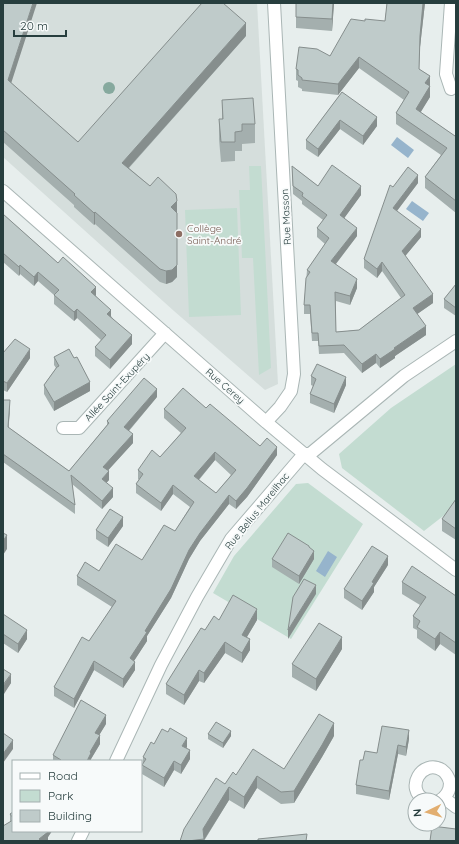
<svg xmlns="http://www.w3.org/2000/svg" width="459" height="844" font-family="Quicksand,sans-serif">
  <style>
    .built { fill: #d5dedc }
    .green { fill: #c3dcd1 }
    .water { fill: #96b4cc }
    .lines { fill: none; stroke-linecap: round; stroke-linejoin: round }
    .minor-casing { stroke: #aab6b5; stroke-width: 14 }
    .minor { stroke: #fff; stroke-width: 12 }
    .tree { fill: #86a99e }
    .wall { fill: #a4afae; fill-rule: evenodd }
    .shaded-wall { fill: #868e8d }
    .building { fill: #bfcbca; stroke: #868e8d; fill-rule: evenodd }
    .education-dot { fill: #8d6e63; stroke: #f7fafa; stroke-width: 1.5 }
    .labels { text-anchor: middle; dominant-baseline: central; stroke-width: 3.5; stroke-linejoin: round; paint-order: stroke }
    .street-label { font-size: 10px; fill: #273e3e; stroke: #f7fafa }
    .education-label { font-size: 10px; fill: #785e54; stroke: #f7fafa; text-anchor: start }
  </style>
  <rect width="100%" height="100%" fill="#e7eeed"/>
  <!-- built -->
  <path class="built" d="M3,3H257L278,384L265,390L174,311L3,157Z"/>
  <!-- green -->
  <path class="green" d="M249,166H261L271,368L259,375L253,258H242L239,190H250Z
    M237,208L241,315L189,317L185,210Z
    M456,364V506L424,531L342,468L339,454L391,408Z
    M308,483L363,524L291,639L213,593L234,556L296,484Z"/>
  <!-- water -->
  <path class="water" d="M397,137L414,150L408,158L391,145Z
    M412,201L429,213L423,221L406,209Z
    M328,551L337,557L325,577L316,571Z"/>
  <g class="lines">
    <defs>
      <path id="minor" d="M451,89L446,74L451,3
        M3,191L266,422L322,469L456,570
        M266,422L280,407L291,391L294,374L274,3
        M63,428H79L165,333
        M116,761L161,665L197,597L231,539L304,454H310L404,376L456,341
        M444,798L456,807
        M425,800C404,789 422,758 442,770C446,773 449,778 450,783C450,791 446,797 439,801
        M78,841L83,831"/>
    </defs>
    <!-- minor casing -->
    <use href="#minor" class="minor-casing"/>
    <!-- minor -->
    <use href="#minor" class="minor"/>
  </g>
  <!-- trees -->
  <circle class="tree" cx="109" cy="88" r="6"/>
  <!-- wall -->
  <path class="wall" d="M3,3L11,83L78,142L246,36L129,168L150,186L177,201V277L172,282L166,284L160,282L95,224L94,225L74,207V205L3,142Z
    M334,3L332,31L296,28V17Z
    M387,3H426H425L420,47L419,69L430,76V97L420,112L455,136L456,135V213L425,188V177L441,155L396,124V113L404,100L359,68L338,95L302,91V89L298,87V81L296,80V69L330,56L365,21H385Z
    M342,92L377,126L363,145L340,129L318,157L306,149V140Z
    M222,100L255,124V143L242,144V151H235V161L221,162L219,139V119H222Z
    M292,166L318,186L361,195L344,218L357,236L336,264L357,288L350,305L336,301V332L359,330L401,298L382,271L377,278L364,268V259L393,187L418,183L397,211L421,237L405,256L433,303L417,314L426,335L395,356V358L380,368L376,363L362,373L344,353L319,354L318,341H312L310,314H304V305L307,270L325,244L317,237V228L323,220L302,204V201L293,194Z
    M3,214L58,263L96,295V296L132,344L110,369L95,356V347L101,340L77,318L74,321L54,304V295L38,281L34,286L20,274L19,276L3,262Z
    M456,284V316L444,308V299Z
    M3,353L30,358L7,392L3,390Z
    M54,357L74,358L90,391L54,411L44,394V385L56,368L54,365Z
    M311,376L346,385L334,413L310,403V394L313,386L311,385Z
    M157,397L129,431L133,443L108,470L109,480L106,483L113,497L102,509L72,484L75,505V514L3,462V400L10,408L8,427L69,471L107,425V421Z
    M206,408L260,446L277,455L247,497L236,509L229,504L200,541L189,559L171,598L147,636V641L134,661L135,670L123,688L94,670L74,708L54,696V687L89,641L112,607L77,585V576L99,571L142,560L175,531L190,507L173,494L161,511L136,493V484L139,480L138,479V470L160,457L181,433L164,418V409ZM215,460L231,475L216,493L199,480Z
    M456,499V540L442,531V519Z
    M123,526L108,547L96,539V530Z
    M309,548L314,559L299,584L272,567V559Z
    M388,565L374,587V592L362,610L344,598V589Z
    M402,582L456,596V655L440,644L435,651L417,638V630L413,628V616L420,605L402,594Z
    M3,614L27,639L18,653L3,643Z
    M219,620H257L247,637L250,650L242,663L225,653L204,683L199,681L184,705L166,694V684L205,630Z
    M342,649L316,691L292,677V664Z
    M3,669L11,683L3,694Z
    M106,724L99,735L100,744L91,759V761H53V755Z
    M208,734L231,736L223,748L208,739Z
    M334,736L322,757L294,803L281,804L257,788L244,809L229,800L204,841H180L225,784L236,775L284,769Z
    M409,739L406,756L398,754L389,800L356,794V785L363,760L377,753Z
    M187,747L186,748L190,759L181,774L174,770L164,787L142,774L143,757Z
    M13,812V831H52L48,837V841H3V826L10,822V814Z"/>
  <!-- shaded-wall -->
  <path class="shaded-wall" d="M33,3H37L8,93V80Z
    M333,3H334L332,31V19Z
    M423,3H425L420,47L419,80L420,36Z
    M246,23V36L122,175V163Z
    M359,57V68L338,95V84Z
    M430,76V97L416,120V109L425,83Z
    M377,117V126L363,145V136Z
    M340,120V129L318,157V149Z
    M418,175V183L393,216V208Z
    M361,186V195L340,224V215Z
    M177,201V213L171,207Z
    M95,212V224L94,225V213Z
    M357,228V236L331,270V261Z
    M421,229V237L402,260V251Z
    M177,255V277L172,282L166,284V271Z
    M382,262V271L377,278V269Z
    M20,265V274L19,276V267Z
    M38,272V281L34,286V277Z
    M357,279V288L350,305V296Z
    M96,287V295L91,301V292Z
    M433,294V303L413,317V308Z
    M77,309V318L74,321V312Z
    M111,310V319L107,314Z
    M426,326V335L395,356V358L380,368V359L394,348Z
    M132,335V344L110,369V360Z
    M30,349V358L7,392V383Z
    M376,354V363L362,373V364Z
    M346,377V385L334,413V404Z
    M90,382V391L54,411V402Z
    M157,389V397L124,436V427Z
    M10,400V408L8,436V427Z
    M133,434V443L103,476V467Z
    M277,447V455L247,497L236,509V501Z
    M215,452V460L194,485V476Z
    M109,471V480L102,488V479Z
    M173,485V494L161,511V503Z
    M113,488V497L102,509V501Z
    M229,495V504L200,541L189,559L171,598L147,636V641L130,667V658L189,550L200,533Z
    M123,517V526L108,547V538Z
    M7,535V549L3,555V541Z
    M314,551V559L299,584V576Z
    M388,556V565L374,587V592L362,610V601L372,582Z
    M316,585V594L288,639V630Z
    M257,609V620L242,645V635Z
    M27,630V639L18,653V644Z
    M440,632V644L435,651V639Z
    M342,637V649L316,691V679Z
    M250,639V650L242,663V653Z
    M225,642V653L204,683V673Z
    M94,661V670L74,708V699Z
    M135,662V670L123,688V679Z
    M199,670V681L184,705V695Z
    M11,674V683L4,694V685Z
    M106,715V724L95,742V733Z
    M334,723V736L322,757L294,803V791Z
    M409,730V739L406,756V747Z
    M231,731V736L223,748V743Z
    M100,735V744L91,759V761H87L90,752Z
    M187,738V747L182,755V746Z
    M13,740V749L3,763V754Z
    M398,745V754L389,800V791Z
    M190,750V759L181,774V765Z
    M174,761V770L164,787V778Z
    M257,776V788L244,809V797Z
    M229,787V800L204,840L203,829Z
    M47,831H52L48,837V841H39V839Z"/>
  <!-- building -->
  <path class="building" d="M3,3H33L8,80L78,142L202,3H223L246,23L122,163L150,186L158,177L176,194L177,201L171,207L177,213V265L172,270L166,271L160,269L95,212L94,213L74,195L75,194L3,130Z
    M296,3H333L332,19L296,17Z
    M387,3H423L420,36L419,69L430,76L425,83L430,86L416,109L455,136L456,135V201L425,177L447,148L396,113L409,92L359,57L338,84L302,80V78L298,75V70L296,69L299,47L317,49L330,56L351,19L365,21V19L385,21Z
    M342,92L377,117L363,136L340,120L318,149L306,140Z
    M253,98L255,124H242V131L235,132V142H221L219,119H223L222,100Z
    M332,165L361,186L340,215L357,228L331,261L357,279L350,296L335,292L336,332L359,330L405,295L382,262L377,269L364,259L390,185L393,187L408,167L418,175L393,208L421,229L402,251L433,294L413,308L426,326L394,348L395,349L380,359L376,354L362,364L344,345L319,346L318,333H312L310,305H304L306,278L310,272L307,270L329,238L317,228L327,215L302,196L303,193L293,186L292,166L318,186Z
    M3,214L58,263L63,257L96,287L91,292L111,310L107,314L132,335L110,360L95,347L106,335L77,309L74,312L54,295L59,290L38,272L34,277L20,265L19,267L3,253Z
    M456,284V308L444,299Z
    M15,339L30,349L7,383L3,381V353Z
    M69,349L74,358L77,357L90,382L54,402L44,385L57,367L59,366L54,357Z
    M317,364L346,377L334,404L310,394L316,379L311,376Z
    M144,378L157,389L124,427L133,434L103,467L109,471L102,479L113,488L102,501L71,475L75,505L3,454V400H10L8,427L69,471L109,423L107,421Z
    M183,388L206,408L210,404L260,446L267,438L277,447L247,488L236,501L229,495L200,533L189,550L171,589L145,631L147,632L130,658L135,662L123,679L94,661L74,699L54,687L82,637L89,641L116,601L77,576L85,562L99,571L116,544L142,560L164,525L175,531L194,502L173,485L161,503L136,484L143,474L138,470L152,450L160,457L186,428L164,409ZM215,452L236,470L216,493L194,476Z
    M456,499V529L442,519Z
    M110,509L123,517L108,538L96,530Z
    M3,533L7,535L3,541Z
    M288,533L309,546V547L314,551L299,576L272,559Z
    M372,546L388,556L372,582L374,583L362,601L344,589Z
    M412,566L456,596V643L440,632L435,639L417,627L420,621L413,616L426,597L402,582Z
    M304,579L316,585L288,630L293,597Z
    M233,595L257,609L242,635L250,639L242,653L225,642L204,673L199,670L184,695L166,684L201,628L205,630L214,616L219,620Z
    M3,614L27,630L18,644L3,634Z
    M319,623L342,637L316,679L292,664Z
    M3,669L11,674L3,685Z
    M81,700L106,715L95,733L100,735L90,752L91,753L87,761H60L61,760L53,755Z
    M319,714L334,723L322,745L294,791L281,792L257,776L244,797L229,787L203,829L204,839L188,841H180L184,829L216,778L225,784L233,772L236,775L253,749L284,769Z
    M216,722L231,731L223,743L208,734Z
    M382,726L409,730L406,747L398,745L389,791L356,785L360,760H363L365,751L377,753Z
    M170,728L187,738L182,746L190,750L181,765L174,761L164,778L142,765L146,759L143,757L151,742L154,744L162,729L168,732Z
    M3,733L13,740L3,754Z
    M13,812V818L10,814Z
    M13,820V831H48V832L39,839L40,840V841H3V826Z
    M432,826L456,829V841H430Z
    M307,834L306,841H258V839Z"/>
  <!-- markers -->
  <circle class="education-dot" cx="179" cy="234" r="4"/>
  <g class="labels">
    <!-- street labels -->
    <g class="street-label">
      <text transform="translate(286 217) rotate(-93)">Rue Masson</text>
      <text transform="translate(225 386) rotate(41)">Rue Cerey</text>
      <text transform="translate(117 387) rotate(-47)">Allée Saint-Exupéry</text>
      <text transform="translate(257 511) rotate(-51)">Rue Bellus Mareilhac</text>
    </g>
    <!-- education labels -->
    <g class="education-label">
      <text x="187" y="228">Collège<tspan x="187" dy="12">Saint-André</tspan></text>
    </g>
  </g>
  <!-- border -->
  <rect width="459" height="844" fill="none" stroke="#273e3e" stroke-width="8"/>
  <!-- legend -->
  <rect x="12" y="760" width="130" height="72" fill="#f7fafa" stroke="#a4afaf"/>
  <rect x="20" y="773" width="20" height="6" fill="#ffffff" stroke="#a4afaf"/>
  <text x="48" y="780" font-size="12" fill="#273e3e">Road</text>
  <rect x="20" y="790" width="20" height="12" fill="#c3dcd1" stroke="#a4afaf"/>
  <text x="48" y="800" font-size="12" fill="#273e3e">Park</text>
  <rect x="20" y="810" width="20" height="12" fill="#bfcbca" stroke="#a4afaf"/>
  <text x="48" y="820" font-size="12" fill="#273e3e">Building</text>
  <!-- north arrow -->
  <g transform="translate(427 812) rotate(265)"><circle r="19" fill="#f7fafa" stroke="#a4afaf"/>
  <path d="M0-3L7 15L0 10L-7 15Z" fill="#e2ae70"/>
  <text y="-6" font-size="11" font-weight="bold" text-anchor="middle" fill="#273e3e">N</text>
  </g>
  <!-- scale -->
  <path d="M14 30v6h52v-6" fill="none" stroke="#273e3e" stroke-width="2"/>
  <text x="20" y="30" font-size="12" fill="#273e3e" stroke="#f7fafa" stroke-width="3" paint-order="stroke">20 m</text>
</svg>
